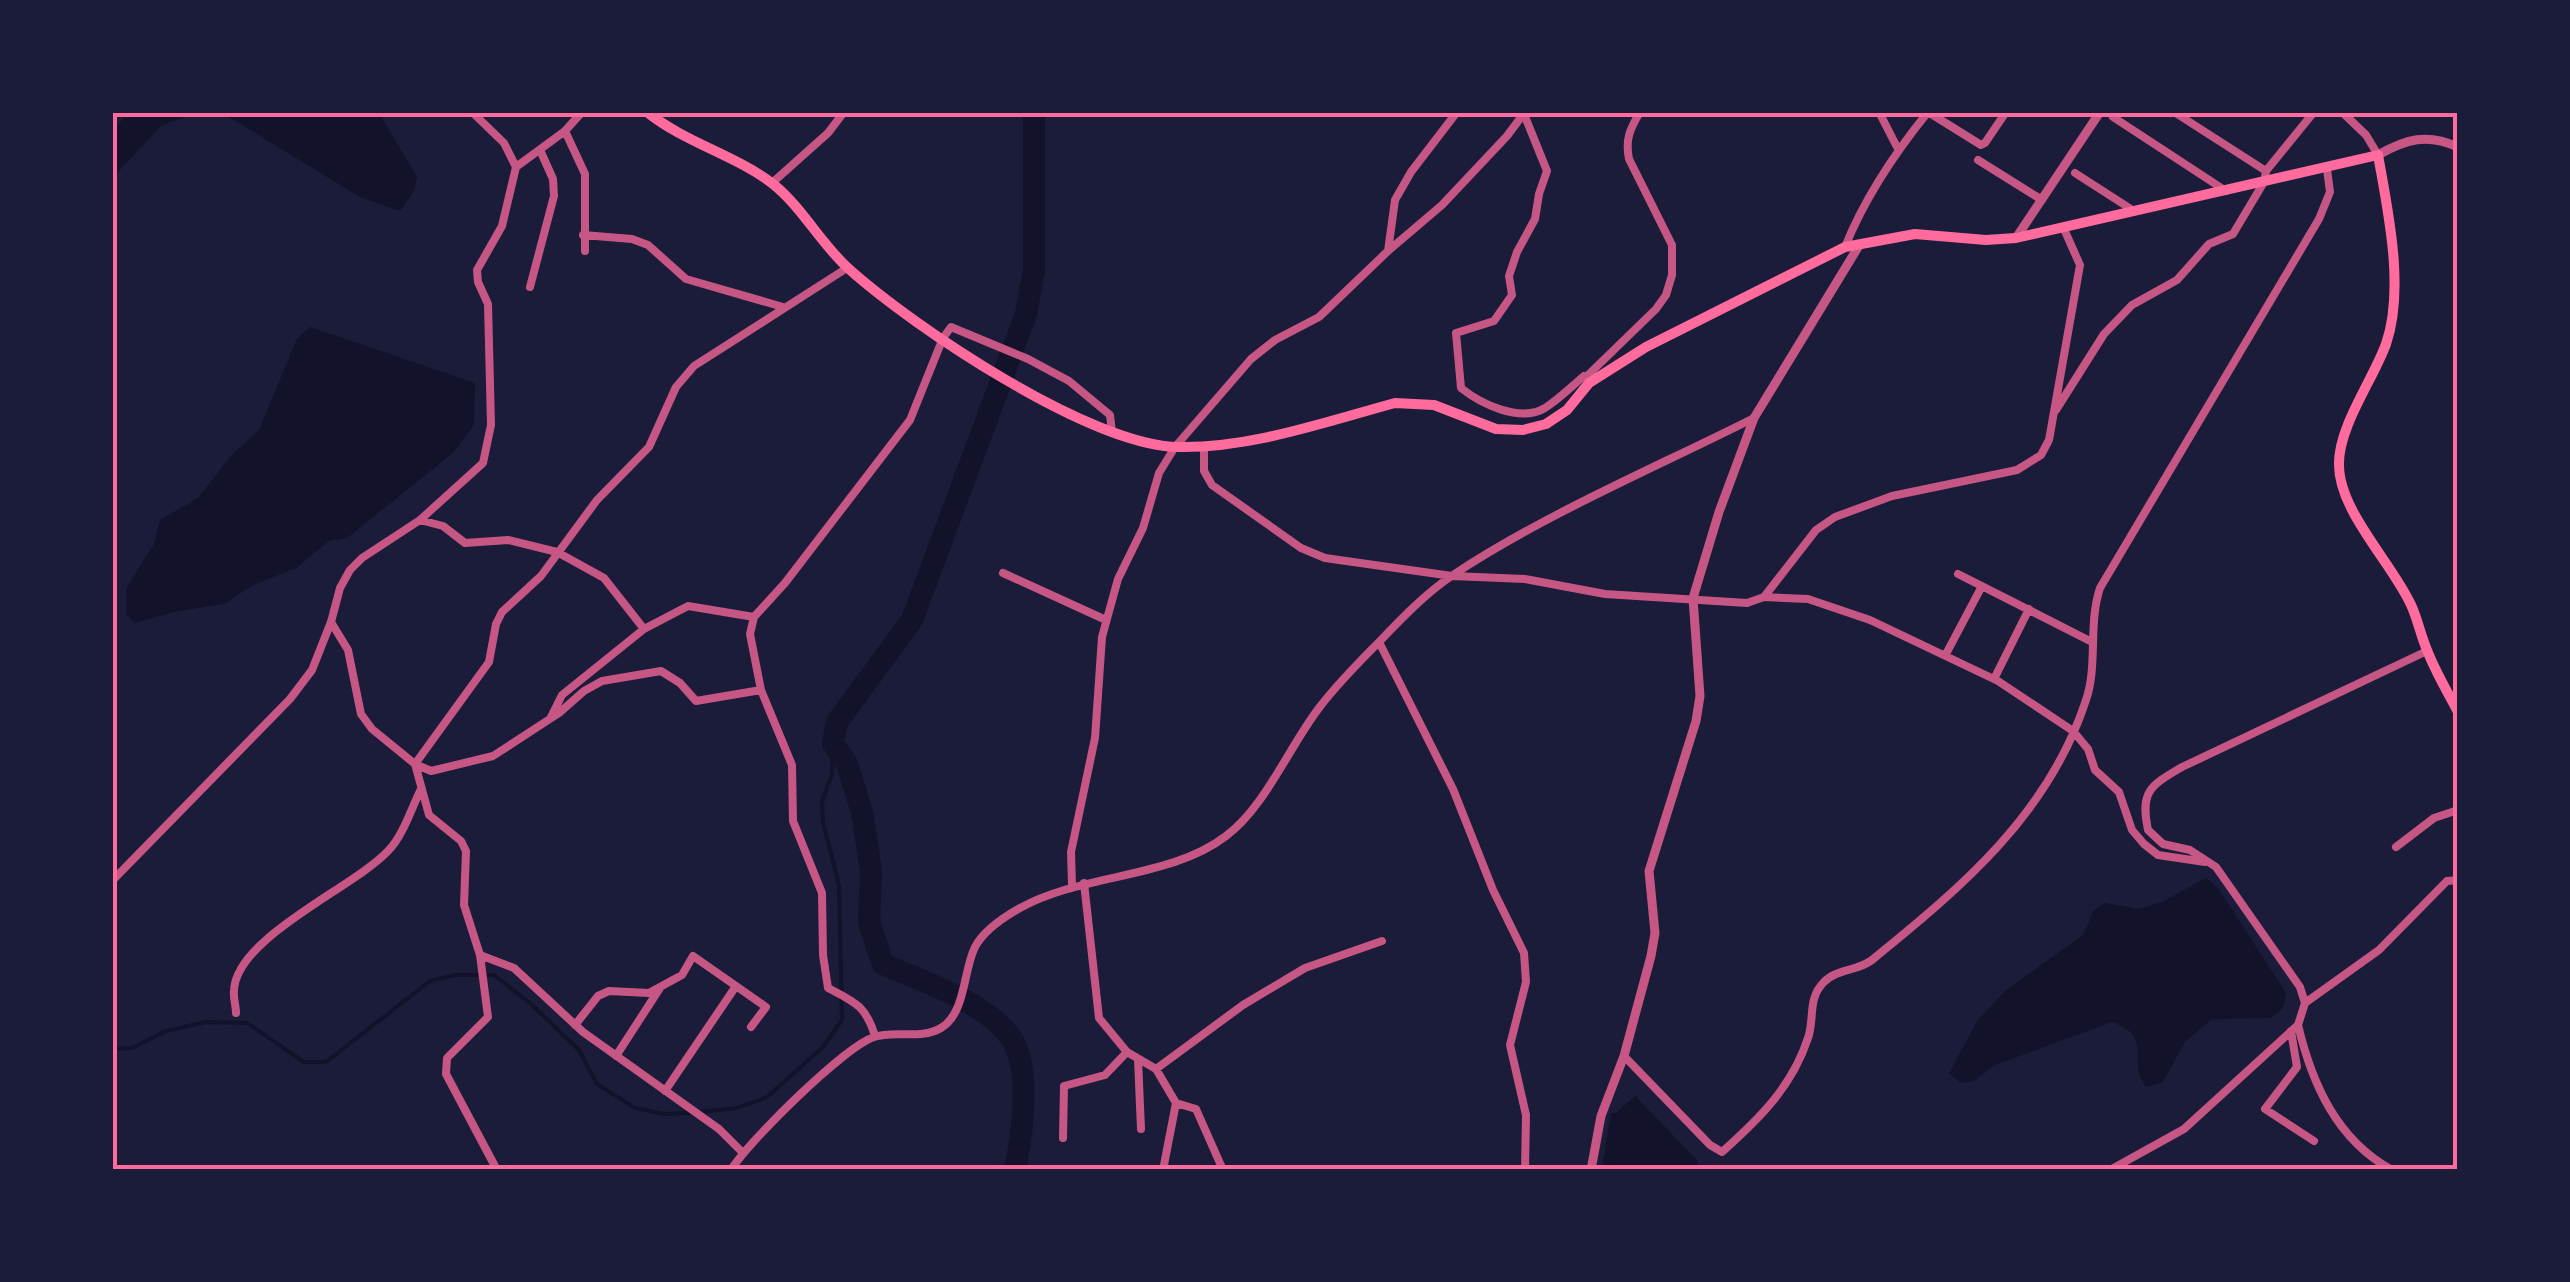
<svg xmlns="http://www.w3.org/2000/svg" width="2570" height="1282" font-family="Poppins,sans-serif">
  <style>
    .water { fill: #12122b }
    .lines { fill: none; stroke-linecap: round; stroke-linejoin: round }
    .stream { stroke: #12122b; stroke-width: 4 }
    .river { stroke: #12122b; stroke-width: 22 }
    .minor { stroke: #c65784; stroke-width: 8 }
    .tertiary { stroke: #c65784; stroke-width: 9 }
    .secondary { stroke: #ff6b9d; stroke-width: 10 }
    .neatline { fill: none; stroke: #ff6b9d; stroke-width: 4 }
  </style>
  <rect width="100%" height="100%" fill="#1b1b3a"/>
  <!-- water -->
  <path class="water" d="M129,112L194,113L161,126L113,177V130Z
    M196,113H379L417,177L414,191L400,211L360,197L224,114Z
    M310,327L475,383L474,425L453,453L347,538L329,541L296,568L251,586L224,604L178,611L134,623L126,614L127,587L154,544L160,520L198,498L230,457L259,430L297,339Z
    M2206,878L2218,888L2286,993L2283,1008L2271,1018L2212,1019L2185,1042L2162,1083L2146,1087C2126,1059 2155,1037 2112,1022L1995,1065L1974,1081L1961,1083L1949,1073L1978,1020L2005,991L2083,935L2094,910L2105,903L2139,909L2162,902Z
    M1635,1096L1698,1161L1696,1169H1602L1611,1113H1616Z"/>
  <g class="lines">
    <!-- stream -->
    <path class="stream" d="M112,1049L132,1048L166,1031L206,1022L247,1023L304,1062H326L430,981L455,975H494L531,1004L579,1050L597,1084L635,1108L665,1114L690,1113
      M700,1112L737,1108L767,1097L823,1047L842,1020L839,885L823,822L822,802L832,774L833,743"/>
    <!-- river -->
    <path class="river" d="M1015,1170C1022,1134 1032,1069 1011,1038C987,1002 921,981 883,964L869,922L871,871L862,812L847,764L833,743L837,722L912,620L1026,314L1034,270V112"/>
    <!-- minor -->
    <path class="minor" d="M472,112L504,143L516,167
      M1879,112L1898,149
      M2174,112L2266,171
      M2342,112L2366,135L2378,155
      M1524,114L1547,171L1539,194L1535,219L1517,252L1509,276L1512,295L1494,321L1456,333L1461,388C1481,404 1520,423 1545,408C1559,399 1571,387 1584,376
      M2113,117L2226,191
      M565,131L585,174V251
      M1978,160L2042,200
      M2075,173L2134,211
      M772,183L828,133L844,112
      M583,235L632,239L648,245L686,279L783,307
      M1845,247C1865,197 1894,154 1928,112L1981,145L1985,143L2006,112
      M1388,251L1395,200L1411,172L1457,112
      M530,287L554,196L553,179L540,150
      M1585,378L1656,309L1666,295L1672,275V245L1629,159C1625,139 1630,129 1640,112
      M2056,410L2104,334L2132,305L2177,280L2209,244L2233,234L2264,182L2266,171L2314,112
      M1204,446V471L1212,485L1301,548L1325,558L1452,576L1525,579L1605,594L1747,603L1764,597L1808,599L1870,620L1998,681L2073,731L2088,749L2095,770L2119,792L2132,830L2144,844L2158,855L2205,862
      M420,520L443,526L465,543L508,540L557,552L604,578L644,629L688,606L754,617
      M1003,573L1106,620
      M1958,574L2092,642
      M1764,597L1816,530L1835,517L1892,496L2017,470L2041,455L2049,440L2080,265L2064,229
      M331,622L348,650L361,714L372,729L415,764L431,771L493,756L559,713L584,691L602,681L661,671L680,683L696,701L761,690L750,634L754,617L785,583L910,420L943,338L951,327L1028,359L1069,381L1110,415L1112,432
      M1379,642L1453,789L1493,890L1524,953L1526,982L1510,1045L1526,1115L1525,1170
      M1946,654L1982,586
      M1994,679L2029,609
      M761,690L792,765L793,821L822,893L823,955L828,988C855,1002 866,1006 875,1036
      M551,717L562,695L644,629
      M2396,847L2434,818L2458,810
      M112,881L290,699L312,670L331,622L340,588L350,570L362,558L420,520L483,463L491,425L488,304L478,282L477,270L502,226L516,167L565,131L582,112
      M1084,883L1099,1018L1127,1052L1156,1069L1176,1103L1196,1109L1223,1170
      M1072,885L1071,852L1095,738L1102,637L1118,579L1143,528L1159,473L1175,447L1251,359L1275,340L1319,317L1388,251L1442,205L1507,136L1525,112
      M480,955L514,968L583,1032L719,1129L742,1152
      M736,986L766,1007L751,1027
      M2305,1003L2379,950L2447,881L2458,880
      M236,1013C236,1006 233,997 234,990C237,937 353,888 388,851C403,836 411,809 421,789
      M575,1025L598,996L609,991L649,993L682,975L693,956L736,986L665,1091
      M2298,1025C2312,1084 2337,1140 2392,1170
      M2291,1031L2297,1067L2265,1109L2314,1141
      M616,1056L660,988
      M1624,1056L1710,1145L1722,1152C1759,1119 1792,1087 1808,1038C1815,1018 1807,999 1824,982C1836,969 1858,971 1872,960C1962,887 2049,814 2086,700C2098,665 2088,624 2100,588L2319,219L2330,192L2327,169
      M1138,1059L1141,1129
      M1156,1069L1243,1005L1305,968L1382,941
      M1063,1138L1064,1086L1105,1075L1127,1052
      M497,1170L446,1074L447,1058L488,1017L480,955L464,905L466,851L461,841L429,815L415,764L489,662L496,624L502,612L541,576L597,500L649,447L676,387L694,366L847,268
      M731,1170C748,1142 844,1047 874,1037C894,1030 921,1040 941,1028C966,1013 963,971 975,947C984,930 1004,917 1020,908C1083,873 1170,879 1226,836C1265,807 1289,747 1319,708C1337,684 1359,662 1380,641C1402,618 1426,593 1453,575C1543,515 1657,467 1754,418
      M1163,1170L1176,1103
      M2059,1170H2075
      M2110,1170L2184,1129L2298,1025L2305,1003L2300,987L2216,867L2190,850L2163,844L2148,830C2140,791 2150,786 2182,767L2427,651"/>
    <!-- tertiary -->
    <path class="tertiary" d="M2378,155C2406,139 2427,133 2458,147
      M2016,238L2100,112
      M1591,1170L1601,1116L1624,1056L1651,956L1655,933L1649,871L1696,721L1700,696L1693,598L1719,512L1754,418L1860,244"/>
    <!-- secondary -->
    <path class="secondary" d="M647,112C684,142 737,156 773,184C802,207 821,244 849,269C915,328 1091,446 1179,447C1252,448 1325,422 1395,403L1434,405L1496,429L1523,430L1546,424L1567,410L1589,383L1646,347L1845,247L1915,234L1986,240L2016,238L2378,155C2388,211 2405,289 2386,344C2373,380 2338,427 2339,465C2339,512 2394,565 2412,607C2418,621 2421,636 2427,650C2435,671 2447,691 2458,712"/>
  </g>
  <!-- border -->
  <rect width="2570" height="1282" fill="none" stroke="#1b1b3a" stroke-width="230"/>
  <rect x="115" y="115" width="2340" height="1052" class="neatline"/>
</svg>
